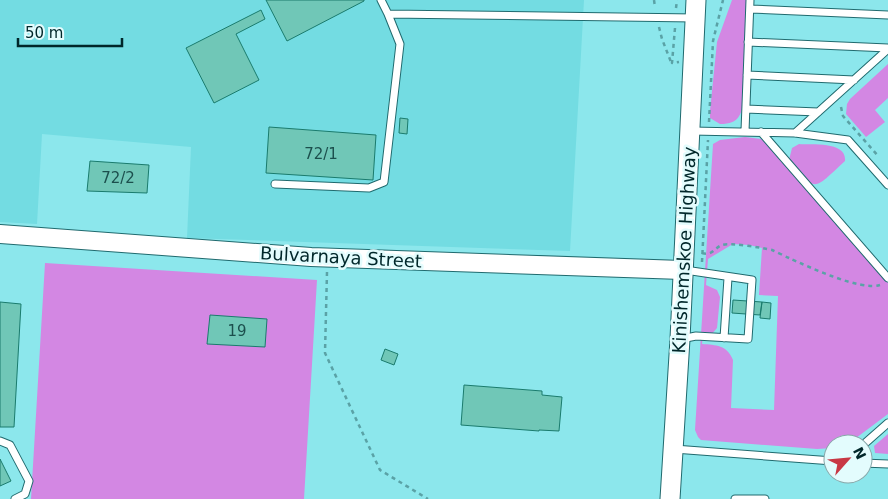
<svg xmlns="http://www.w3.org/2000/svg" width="888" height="499" font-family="'DejaVu Sans',sans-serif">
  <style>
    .built { fill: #73dce2 }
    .green { fill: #d387e3; fill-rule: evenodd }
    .building { fill: #70c7b7; stroke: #1a7b6d }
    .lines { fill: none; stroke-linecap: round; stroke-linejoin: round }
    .service-casing { stroke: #206a6e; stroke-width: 9 }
    .tertiary-casing { stroke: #206a6e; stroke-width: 20 }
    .secondary-casing { stroke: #206a6e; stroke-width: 21 }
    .path { stroke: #5aa2a6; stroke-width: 2.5; stroke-dasharray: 4 4; stroke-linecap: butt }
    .service { stroke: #fff; stroke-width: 7 }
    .tertiary { stroke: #fff; stroke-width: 18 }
    .secondary { stroke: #fff; stroke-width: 19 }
    .labels { text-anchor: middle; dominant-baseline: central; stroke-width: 5; stroke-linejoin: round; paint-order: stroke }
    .number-label { font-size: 15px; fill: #1c4f4d }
    .street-label { font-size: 18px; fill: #00272a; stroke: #e3fcfd }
  </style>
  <rect width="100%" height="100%" fill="#8ce7ec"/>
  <!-- built -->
  <path class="built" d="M0,0H584L570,251L187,238L191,147L42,134L37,224L0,222Z"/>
  <!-- green -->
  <path class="green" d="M732,0H748L744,96C742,114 740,124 720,124L710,118V111L717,42Z
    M888,64V98L875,110L885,122L866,137L846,114L847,104L850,99Z
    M745,137L761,139L767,143L888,283V414L852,441L845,444H833V448L817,449L701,440L698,437L695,430L713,144L720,140ZM733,244L749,245L762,248L759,295L778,296L774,410L731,408L733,360C727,345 716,345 702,344L703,334L711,335L717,328L720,297L717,290L706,285L708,259Z
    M799,144C812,145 847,141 845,161C813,190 817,194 789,160L792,148Z
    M45,263L317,280L304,499H31Z
    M888,434V454L875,453L874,446Z"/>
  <!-- building -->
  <path class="building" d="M266,0H364V1L287,41Z
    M261,10L265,19L236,34L259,80L214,103L186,48Z
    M400,118L408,119L407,134L399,133Z
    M269,127L376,135L373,180L266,173Z
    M90,161L149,165L147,193L87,191Z
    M733,300L762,302L760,315L732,313Z
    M0,302L21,304L14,427H0Z
    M762,302L771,303L770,319L760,318Z
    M210,315L267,319L265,347L207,344Z
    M385,349L398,354L394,365L381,360Z
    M464,385L542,391V395L562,397L559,431L539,430V431L461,425Z
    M0,459L11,481L0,486Z"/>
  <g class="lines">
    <defs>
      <path id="service" d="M381,0L388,14L695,18
        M750,9L888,15
        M748,42L888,48
        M747,75L854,80
        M746,109L818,112
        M692,131L795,133L848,140L888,185
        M745,131L750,0
        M761,132L888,278
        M795,133L888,49
        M275,184L369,188L384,182L400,44L388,14
        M724,338L728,278
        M681,339L696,336L748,339L752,280L685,270
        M0,441L10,445L29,481L25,494L15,499
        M863,445L888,423
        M674,449L833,461
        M863,463L888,464
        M735,499H765"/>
      <path id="tertiary" d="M0,234L311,257L682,270"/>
      <path id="secondary" d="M670,499L680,339L696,0"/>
    </defs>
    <!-- service casing -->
    <use href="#service" class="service-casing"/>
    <!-- tertiary casing -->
    <use href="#tertiary" class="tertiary-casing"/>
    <!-- secondary casing -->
    <use href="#secondary" class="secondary-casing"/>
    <!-- path -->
    <path class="path" d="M654,0L655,7
      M676,8L677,0
      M659,27L662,39L671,62
      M675,28L672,63L679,62
      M841,107L843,116L879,157
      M709,122L713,41L723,0
      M702,253C713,256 714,248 722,245C731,242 762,248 772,250C777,252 784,256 789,258C809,267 860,291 880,285
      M702,262L708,140
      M327,272L325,353L380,470L428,499"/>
    <!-- service -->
    <use href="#service" class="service"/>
    <!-- tertiary -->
    <use href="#tertiary" class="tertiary"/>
    <!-- secondary -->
    <use href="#secondary" class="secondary"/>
  </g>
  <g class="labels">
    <!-- number labels -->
    <g class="number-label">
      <text x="321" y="154">72/1</text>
      <text x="118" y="178">72/2</text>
      <text x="237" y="331">19</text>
    </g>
    <!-- street labels -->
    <g class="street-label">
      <text transform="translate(684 250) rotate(-87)">Kinishemskoe Highway</text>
      <text transform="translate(341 257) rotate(3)">Bulvarnaya Street</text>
    </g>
  </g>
  <!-- north arrow -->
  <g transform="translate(848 459) rotate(63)"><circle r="24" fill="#e3fcfd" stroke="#88a7a9"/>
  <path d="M0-4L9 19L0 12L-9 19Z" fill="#c83845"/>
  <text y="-8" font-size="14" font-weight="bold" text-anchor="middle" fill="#00272a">N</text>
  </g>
  <!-- scale -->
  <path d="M18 38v8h104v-8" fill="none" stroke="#00272a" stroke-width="2.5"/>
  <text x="25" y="38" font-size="15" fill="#00272a" stroke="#e3fcfd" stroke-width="4" paint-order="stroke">50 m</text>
</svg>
